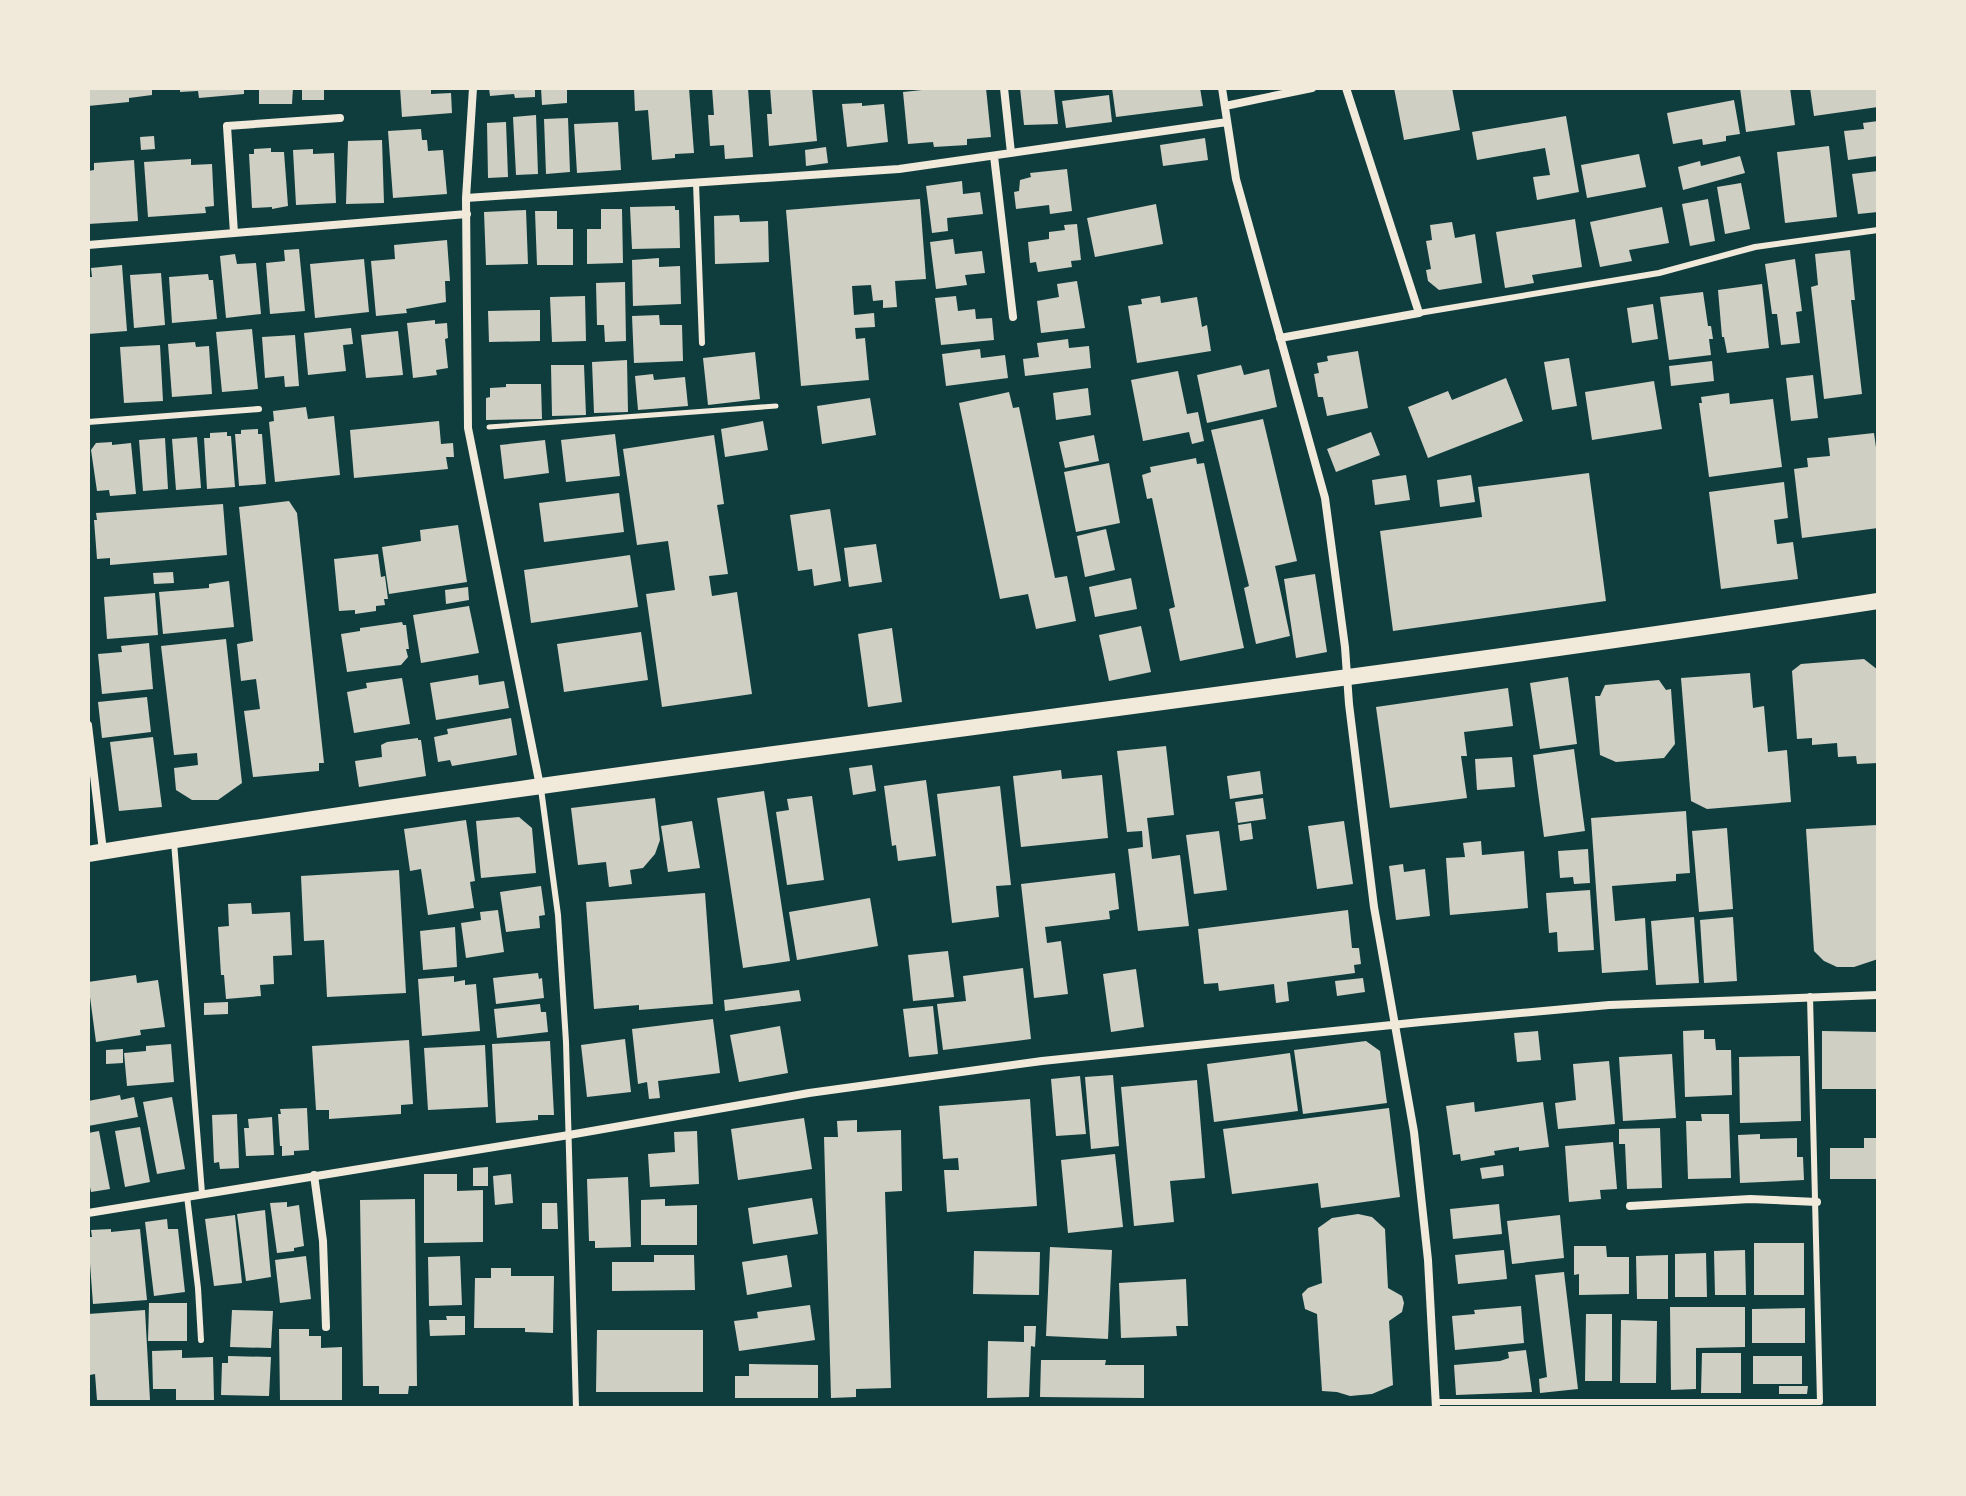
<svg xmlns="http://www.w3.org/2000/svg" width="1966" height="1496" font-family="'Work Sans',sans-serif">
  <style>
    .building { fill: #cfcfc3 }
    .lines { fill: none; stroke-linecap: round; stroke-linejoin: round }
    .path { stroke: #f1e9da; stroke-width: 5 }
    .service { stroke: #f1e9da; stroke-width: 6 }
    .minor { stroke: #f1e9da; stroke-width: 8 }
    .secondary { stroke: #f1e9da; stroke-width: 16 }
  </style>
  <rect width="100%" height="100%" fill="#0f3d3e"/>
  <!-- building -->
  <path class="building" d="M88,88H152V95L129,98V102L88,106Z
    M180,88H244V94L199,98L198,91L180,92Z
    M259,88H293L292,104H259Z
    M302,88H324V100H302Z
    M400,88H431V94L451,93L452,113L402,117Z
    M489,88H535V97L515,98L514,94L490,96Z
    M541,88H567V103L542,105Z
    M634,88H689L694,153L675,154V158L652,160L648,110L635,111Z
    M712,88H748L753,157L725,159L724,145L710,146L708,115H714Z
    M770,88H812L817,141L769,146L767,114H772Z
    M941,88H986L991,137L967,139V145L934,147L933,142L908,144L903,92Z
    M1020,88H1054L1058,124L1024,125Z
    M1112,88H1200L1203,106L1116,117Z
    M1394,88H1452L1460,130L1404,140Z
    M1740,88H1790L1795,125L1746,132Z
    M1810,88H1878V107L1814,116Z
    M1109,95L1112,122L1066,128L1062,101Z
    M1734,100L1740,134L1726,136V141L1703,145L1702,139L1673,144L1667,113Z
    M862,103V106L884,104L888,142L847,147L842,104Z
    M536,115L538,174L516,175L513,117Z
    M1566,116L1579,192L1537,200L1533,177L1550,175L1545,148L1477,160L1472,132Z
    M568,118L570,172L546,174L544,119Z
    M1878,121V156L1848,160L1844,131L1864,129L1863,123Z
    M506,122L508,177L488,178L487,123Z
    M618,122L621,170L577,173L574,124Z
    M421,129L422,140H427L428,151L443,150L447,194L393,198L388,131Z
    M154,136L155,149L141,150L140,137Z
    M1205,138L1208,160L1163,166L1160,145Z
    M382,140L384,203L346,204L348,141Z
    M1829,146L1837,217L1785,223L1777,152Z
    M826,147L828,163L806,166L805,150Z
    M271,148V152H284L288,206L272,209V207L252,208L249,154H254V149Z
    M313,149V154L334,153L336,203L296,205L293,150Z
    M1639,154L1646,187L1587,198L1581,165Z
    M1740,156L1745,173L1683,190L1678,167L1700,161L1701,166Z
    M191,159V165L212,164L214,206L205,207L206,213L148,217L144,162Z
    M134,160L138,221L88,224V171L94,170V163Z
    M1067,169L1072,211L1050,214L1049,205L1016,209L1014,192L1019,191L1020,180L1031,177L1030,173Z
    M1878,171V212L1858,214L1852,174Z
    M962,181L963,194L980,192L983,214L947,218L948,231L932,233L926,186Z
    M1741,183L1750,229L1725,234L1717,187Z
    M920,199L926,279L895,281L897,307L883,308V300L873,301L871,285L852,286L854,315L874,313L875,327L855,328L856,339L865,338L869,380L801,386L786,210Z
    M1708,199L1715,241L1690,246L1682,204Z
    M1156,204L1163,244L1095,257L1087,218Z
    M675,206V210H679L680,248L632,249L630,207Z
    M1662,207L1669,243L1629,250L1632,261L1600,267L1590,222Z
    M601,209H622L623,263L587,264V229H601Z
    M526,210L528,264L486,265L484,212Z
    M535,211H557V229H573V265H537Z
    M739,215L740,222L768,221L769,262L715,264L714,216Z
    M1575,219L1582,267L1532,275L1534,283L1505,288L1496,232Z
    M1452,222L1455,238L1475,234L1482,283L1439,290L1428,281L1426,270L1431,269L1426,241L1432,240L1430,225Z
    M1077,224L1081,260L1071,261L1072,267L1038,272L1036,262L1030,263L1028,242L1049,239V232L1065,230L1064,225Z
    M953,239L955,254L982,251L985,273L965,275L967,285L936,289L930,242Z
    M447,240L450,281H445L446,302L406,309L407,313L376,316L371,261L395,259L394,245Z
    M299,249L305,311L270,314L266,263L285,261L284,250Z
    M1850,250L1855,300H1851L1862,394L1824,399L1811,287L1818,285L1815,254Z
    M235,254L237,264L256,263L261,314L226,318L220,256Z
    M659,258V267L680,266L681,304L633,306L632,260Z
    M364,259L369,312L315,318L310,264Z
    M1795,259L1802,311L1796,312L1800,343L1781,345L1777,314H1772L1765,264Z
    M122,265L127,331L88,334V277H92L91,268Z
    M161,273L165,325L134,328L130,275Z
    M208,274L209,280H213L217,319L172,323L169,277Z
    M1077,281L1085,328L1041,333L1037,301L1059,297L1057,284Z
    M625,282L626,341L605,342L604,325H597L596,283Z
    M1762,284L1769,348L1727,353L1724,337H1722L1718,290Z
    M1703,292L1708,326H1711L1713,339H1709L1711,355L1669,360L1660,297Z
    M585,296L586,341L552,342L550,297Z
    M956,296L958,311L975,309L976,319L992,318L994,340L941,345L935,298Z
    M1160,296L1161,303L1197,297L1202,327L1207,325L1211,351L1137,363L1128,306L1142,304L1141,299Z
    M1653,304L1658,339L1632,343L1627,308Z
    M540,310V341L489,342L488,311Z
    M659,315L660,325H682L683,361L634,363L632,316Z
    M435,320V324L447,323L448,338L445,339L448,368L436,370L437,375L413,378L407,323Z
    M351,328L353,344L343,345L346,371L308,375L304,333Z
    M252,329L258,389L222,392L216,332Z
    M398,331L403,375L366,378L361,335Z
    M295,335L299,386L285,387L284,376L265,378L262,337Z
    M1068,339L1069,348L1089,346L1091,368L1025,376L1023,359L1039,357L1037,343Z
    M195,342L196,347L209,346L212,394L172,397L168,344Z
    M160,345L163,401L124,403L120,347Z
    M980,349L981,358L1005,355L1008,378L946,386L942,354Z
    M1358,351L1368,408L1327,416L1323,397H1318L1314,374L1319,373L1317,363L1328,361L1327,356Z
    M755,352L760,399L708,405L703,358Z
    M1569,358L1577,406L1552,410L1544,362Z
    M627,360L628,412L594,413L592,362Z
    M1712,361L1714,381L1671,386L1669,366Z
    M551,365H584L586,415L552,416Z
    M1241,365L1244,375L1269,369L1277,407L1207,423L1197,375Z
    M1178,371L1187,414L1198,412L1204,441L1192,444L1189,432L1143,441L1131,380Z
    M653,374L654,380L685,377L688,406L638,410L635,376Z
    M1813,375L1818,418L1791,421L1786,378Z
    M1506,378L1523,421L1428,458L1408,407L1448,391L1452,400Z
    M1654,381L1662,429L1592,440L1585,392Z
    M506,384H541L542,419L486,420V398L490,397V388L506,387Z
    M1088,388L1091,415L1056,420L1053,393Z
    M1009,392L1013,408L1019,407L1055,578L1067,576L1076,621L1036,629L1028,594L1000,599L959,403Z
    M1729,393L1730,404L1773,399L1782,467L1709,477L1699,403H1702L1701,397Z
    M870,398L876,435L822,444L817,406Z
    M306,407L308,419L334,416L340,475L275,482L269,422L274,421L273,411Z
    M1263,419L1297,561L1275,566L1290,636L1256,644L1244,588L1249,586L1211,430Z
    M439,421L441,444L453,443L454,457H446L448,469L354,478L350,430Z
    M763,421L768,450L725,457L721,429Z
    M258,429V434H262L266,484L239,486L235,434H241V430Z
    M227,432V436H231L235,487L207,489L204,438H210V433Z
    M1371,432L1380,455L1336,472L1327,449Z
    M1874,433L1878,462V528L1802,538L1794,469L1808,467L1807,458L1830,456L1828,438Z
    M615,434L620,476L566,482L561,440Z
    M714,435L724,504L717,505L728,574L709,576L712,596L737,592L752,694L662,707L646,594L675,590L668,541L637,545L623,449Z
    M1094,435L1099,461L1065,468L1059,442Z
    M197,437L201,488L176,490L172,439Z
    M165,438L168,489L143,491L139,440Z
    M545,440L549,473L504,479L500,445Z
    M112,442V445L131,443L136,494L110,496L109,490L97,491L91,450L96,443Z
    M1196,458L1197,464L1204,463L1244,648L1180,661L1169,609L1175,607L1152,498L1147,499L1142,475L1151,472L1150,467Z
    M1109,463L1120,523L1076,532L1064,472Z
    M1589,473L1606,601L1393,631L1380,531L1482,517L1478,487Z
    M1406,475L1410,500L1375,505L1372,480Z
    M1471,475L1475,502L1440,507L1437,480Z
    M1784,482L1788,518L1774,520L1777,544L1793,542L1798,579L1721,589L1709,492Z
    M619,493L624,532L544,542L539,503Z
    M289,501L297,513L324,763H319V771L253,777L244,711L260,709L256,679L241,681L237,644L253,641L239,507Z
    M223,504L227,555L110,565V558L97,559L94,520H97L96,513Z
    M830,509L841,581L814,586L812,569L798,571L790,515Z
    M458,525L467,582L389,594L382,547L421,541L420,530Z
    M1106,529L1115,570L1085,577L1077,536Z
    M876,544L882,582L849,587L844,548Z
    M378,554L381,577L385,576L388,599H384L385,605L376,606V611L355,614V610L339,611L334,559Z
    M630,555L638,607L531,623L524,570Z
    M173,572L174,583L154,584L153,573Z
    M1315,574L1327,652L1296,658L1284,579Z
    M1131,578L1137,609L1095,617L1089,587Z
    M229,581L234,627L163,634L159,592L209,588V584Z
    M468,587L469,600L446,604L445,590Z
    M155,593L158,635L107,639L104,597Z
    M469,606L479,653L421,663L413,615Z
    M402,622L403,625H406L409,649H406L408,657L401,665L347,672L341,634L360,631V628Z
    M1141,626L1151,672L1109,681L1099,635Z
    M892,628L902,702L868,707L858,634Z
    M641,632L648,680L564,692L557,644Z
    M226,639L242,783L218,800H192L176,790L174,768L198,765L197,753L174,755L161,646Z
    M149,643L153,689L102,694L98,654L122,652L121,646Z
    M1864,659L1878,670V763L1857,764L1856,756L1838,757L1837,743L1812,745V738L1797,739L1792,671L1801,664Z
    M1750,673L1753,708L1764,706L1768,752L1787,750L1791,802L1707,809L1691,801L1681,678Z
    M478,675L479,685L504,681L509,708L436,720L430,683Z
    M1568,677L1577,744L1540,749L1530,683Z
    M402,678L410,724L354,733L347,692L367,688L366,683Z
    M1659,680L1666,690L1671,689L1675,744L1664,758L1616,762L1600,755L1595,696H1600L1605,685Z
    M1508,688L1513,726L1464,732L1467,756H1461L1467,798L1390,808L1376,707Z
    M147,697L151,732L102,738L98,702Z
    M511,718L517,755L452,766L450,760L438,762L434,737L448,734L447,729Z
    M153,737L162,807L119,811L110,742Z
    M418,738V740H421L426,776L359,787L355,761L382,757L381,745L387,742Z
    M1166,746L1174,815L1147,818L1152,859L1180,855L1189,926L1138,931L1128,849L1143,847L1142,831L1127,832L1117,751Z
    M1574,749L1585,831L1544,837L1533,755Z
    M1512,757L1515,787L1477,790L1475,759Z
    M872,765L876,791L853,795L849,768Z
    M1061,770L1062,779L1102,775L1108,838L1021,847L1013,776Z
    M1260,771L1263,794L1230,799L1227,776Z
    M926,780L936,856L898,861L896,845L892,846L884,786Z
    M1000,786L1011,885L996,886L999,917L952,923L937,794Z
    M764,791L790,961L743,968L717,798Z
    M812,796L824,880L787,885L776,812L789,810L787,799Z
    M655,798L660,840L655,854L643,868L630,870L632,884L609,887L606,862L578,865L571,808Z
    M1263,798L1266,819L1238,823L1235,802Z
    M1686,811L1690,873L1676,874V881L1612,886L1615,921L1645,918L1648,970L1602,973L1591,818Z
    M519,817L532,828L536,873L481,878L476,821Z
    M466,820L475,881L470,882L474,908L428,915L421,869L410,871L404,829Z
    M692,821L700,868L668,872L661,826Z
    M1344,821L1353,884L1317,889L1308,826Z
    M1251,823L1253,839L1240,841L1238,825Z
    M1877,825L1878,959L1854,967H1837L1824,961L1814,951L1806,829Z
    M1727,828L1733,909L1699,912L1692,831Z
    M1219,831L1227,890L1194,894L1186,835Z
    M1481,841L1482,855L1524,851L1528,908L1450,915L1446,858L1465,857L1463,843Z
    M1588,849L1590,883L1574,884L1573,877L1560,878L1558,851Z
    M1403,864L1404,872L1425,869L1430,916L1396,920L1389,866Z
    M399,870L406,993L327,997L324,940L304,941L301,876Z
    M1115,873L1119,909L1109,911L1110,919L1045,927L1047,943L1061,941L1068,994L1034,998L1021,884Z
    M541,886L545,915L539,916L540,928L506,932L500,892Z
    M1590,890L1594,950L1558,952L1557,932L1549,933L1546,893Z
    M705,893L713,1004L639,1010V1005L594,1009L586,902Z
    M870,898L878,946L797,960L789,912Z
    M251,903L252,914L290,912L292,955L273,956L274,984L260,985L261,996L226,999L224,975H221L218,927L229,926L228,904Z
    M498,910L504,952L466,958L461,923L481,920L480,912Z
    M1348,910L1352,948H1359L1361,964L1354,965L1355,973L1287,982L1289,1001L1276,1003L1274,984L1219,991L1218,983L1204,984L1198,929Z
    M1694,917L1699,983L1656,985L1651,921Z
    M1733,917L1737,981L1704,983L1700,920Z
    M455,927L457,967L423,970L420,931Z
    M948,951L954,997L913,1001L908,955Z
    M1023,968L1031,1039L943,1050L937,1004L966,1001L963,976Z
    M1136,969L1144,1027L1111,1032L1103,974Z
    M538,973L539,979L542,978L544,998L496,1004L493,978Z
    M136,975L137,983L158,980L165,1027L140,1030L141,1035L96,1042L88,982Z
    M454,976V982L465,980V985L476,984L480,1031L422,1036L418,979Z
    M1363,978L1365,992L1337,996L1335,981Z
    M799,990L801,1001L725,1011L724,1000Z
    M228,1002V1014L204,1015V1003Z
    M540,1004L541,1012H546L548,1032L497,1038L494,1009Z
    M933,1006L938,1054L909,1057L903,1009Z
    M713,1019L720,1073L658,1081L660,1098L649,1099L647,1082L638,1084L632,1029Z
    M780,1026L788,1073L739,1082L730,1035Z
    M1704,1030V1039H1715L1716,1050H1731L1732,1095L1685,1097L1683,1031Z
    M1538,1031L1541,1060L1517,1062L1514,1033Z
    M1822,1031L1878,1032V1089H1822Z
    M625,1039L631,1092L587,1097L581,1045Z
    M409,1040L413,1104L401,1105V1114L329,1119V1110H316L312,1046Z
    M550,1041L554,1115H538V1120L496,1123L492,1044Z
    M1366,1041L1380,1051L1387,1103L1303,1114L1294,1050Z
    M171,1044L174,1082L127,1086L124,1053L146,1051V1046Z
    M485,1045L488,1107L428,1110L424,1048Z
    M123,1049V1063L106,1064V1050Z
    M1290,1053L1298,1111L1214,1122L1207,1064Z
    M1672,1054L1676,1118L1623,1121L1619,1057Z
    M1800,1056L1801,1121L1740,1123L1739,1057Z
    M1609,1061L1615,1124L1558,1129L1555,1103L1576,1100L1573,1064Z
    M1113,1075L1119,1146L1091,1149L1085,1077Z
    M1080,1076L1086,1134L1056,1136L1051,1079Z
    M1197,1080L1205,1178L1170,1181L1174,1222L1134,1226L1121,1087Z
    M120,1095L121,1100L134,1097L138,1117L88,1126V1101Z
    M172,1097L185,1169L157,1174L143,1102Z
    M1030,1099L1037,1206L947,1212L944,1170H959L958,1158L943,1159L939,1106Z
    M1474,1102L1475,1112L1543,1102L1549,1147L1519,1151V1147L1494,1151L1495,1155L1461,1161L1460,1154L1453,1155L1446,1106Z
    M307,1108L309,1150L294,1151V1155L282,1156V1146H280L278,1114H281L280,1109Z
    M1389,1108L1400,1197L1321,1208L1318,1183L1232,1194L1223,1129Z
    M237,1114L239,1168L220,1169L219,1162L214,1163L212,1115Z
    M1701,1114H1729L1731,1178L1688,1179L1686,1121H1702Z
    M272,1117L274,1155L246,1156L244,1128H249L248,1119Z
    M804,1118L812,1169L738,1180L731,1129Z
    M857,1120V1132L901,1130L902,1191L885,1192L891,1388L856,1389V1397L831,1398L824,1137H838L837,1121Z
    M140,1127L150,1182L125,1187L115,1131Z
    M1660,1128L1662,1188L1627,1189L1625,1144H1619V1129Z
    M99,1131L110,1189L91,1192L88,1177V1133Z
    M697,1131L699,1184L650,1187L648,1154L675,1152L674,1132Z
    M1760,1134V1139L1797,1138V1157H1803L1804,1180L1740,1183L1738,1135Z
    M1864,1138H1878V1179H1830V1148H1864Z
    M1613,1142L1617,1189L1600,1190L1601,1199L1569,1202L1565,1146Z
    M1115,1154L1123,1227L1068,1233L1061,1160Z
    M1503,1165L1504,1176L1482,1179L1480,1168Z
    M488,1167V1186H473V1168Z
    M424,1174H457V1191L483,1190V1242L424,1243Z
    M511,1174L513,1203L495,1205L493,1176Z
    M628,1177L631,1247L595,1248V1241H589L587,1179Z
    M812,1198L818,1234L753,1244L748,1208Z
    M415,1199L417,1386H409L408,1394H379V1386H363L360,1200Z
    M665,1199V1206L697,1205V1245H641V1200Z
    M287,1202V1207L299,1205L304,1246L294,1248V1251L277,1253L270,1203Z
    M542,1203H557L558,1229H542Z
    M1499,1204L1502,1234L1453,1239L1450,1209Z
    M265,1210L271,1277L246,1281L237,1214Z
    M1358,1214L1372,1217L1385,1229L1388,1288L1402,1296L1404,1303L1402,1312L1389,1321L1393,1385L1372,1394L1350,1396L1337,1392L1322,1391L1317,1314L1305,1309L1302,1294L1308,1288L1322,1283L1318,1228L1332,1218Z
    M235,1215L242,1283L214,1286L205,1219Z
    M1560,1215L1564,1258L1512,1264L1507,1221Z
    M167,1219L168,1229H178L185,1292L154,1296L145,1222Z
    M111,1229V1232L140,1229L147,1300L93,1304L88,1237H92L91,1230Z
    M1754,1243H1804V1295H1754Z
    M1574,1246H1606L1607,1257H1629V1294L1579,1295V1274L1574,1275Z
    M1050,1247L1112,1250L1108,1339L1046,1336Z
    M1504,1250L1507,1279L1458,1284L1455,1255Z
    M1745,1250L1746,1295H1715L1714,1251Z
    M974,1251L1040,1252L1039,1295L973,1294Z
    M1706,1253L1707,1297H1675V1254Z
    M654,1255H694L695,1290L612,1291V1262H654Z
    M787,1255L792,1287L747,1295L742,1262Z
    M1668,1255V1299H1637L1636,1256Z
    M306,1256L311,1299L280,1303L275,1260Z
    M460,1256L462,1305L429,1306L428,1257Z
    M491,1268H511V1276H554L553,1333L525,1332V1328H474L475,1278H491Z
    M1564,1272L1578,1389L1540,1393L1539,1379L1547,1377L1535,1275Z
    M1186,1279L1188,1326H1176L1177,1336L1121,1338L1119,1283Z
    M149,1303H187V1341H148Z
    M810,1305L815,1340L739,1351L734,1321L758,1318L757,1312Z
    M1521,1306L1524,1343L1455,1350L1452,1316L1475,1314L1474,1310Z
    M1670,1307H1745V1347L1696,1348V1389L1671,1390Z
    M1805,1308V1343H1752V1309Z
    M145,1310L150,1400H97L95,1374L90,1375L88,1314Z
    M232,1310L273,1311L271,1348L230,1347Z
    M1586,1314H1612V1381H1585Z
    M446,1316H465V1335L430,1336L429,1320H447Z
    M1621,1320L1657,1321L1656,1383H1620Z
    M1024,1326H1036L1035,1347L1031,1346L1029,1397L987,1398L988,1341L1024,1342Z
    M279,1329H309V1336H321V1348L342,1347V1400H280Z
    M597,1330H703V1392H596Z
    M182,1350V1358L213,1357L214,1400H176V1389H153L152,1351Z
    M1526,1350L1532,1392L1456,1395L1454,1365L1500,1361L1509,1358L1508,1352Z
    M1702,1353H1741V1393H1701Z
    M228,1356L271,1357L269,1396L221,1395L222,1363H228Z
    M1753,1356H1802V1384H1753Z
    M1041,1360H1106L1105,1365H1144V1398L1040,1397Z
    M749,1364L818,1365V1398H735V1376H749Z
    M1779,1386H1808L1807,1394H1779Z"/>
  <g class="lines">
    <!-- path -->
    <path class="path" d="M489,427L776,406"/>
    <!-- service -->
    <path class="service" d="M696,183L702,343
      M1419,313L1659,273L1755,247L1878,230
      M88,422L259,409
      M541,789L558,915L566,1042L576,1408
      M174,842L202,1193
      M187,1196L198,1288L201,1340
      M1436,1402H1820L1810,996"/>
    <!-- minor -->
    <path class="minor" d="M473,88L466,198L468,428L540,786
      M1004,88L1011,153
      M1222,88L1236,179L1325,498L1345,647L1349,704L1374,907L1414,1132L1428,1260L1436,1408
      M1225,106L1312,88
      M994,156L1013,317
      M466,198L899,169L1227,122
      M234,233L227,126L340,118
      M88,245L467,214
      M1280,338L1419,313L1346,88
      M88,725L103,851
      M314,1175L323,1241L326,1327
      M1630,1206L1750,1199L1817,1202
      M88,1213L569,1135L809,1093L1042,1061L1421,1022L1609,1005L1878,995"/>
    <!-- secondary -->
    <path class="secondary" d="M88,854C683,758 1282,693 1878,601"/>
  </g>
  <!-- border -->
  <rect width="1966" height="1496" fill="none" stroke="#f1e9da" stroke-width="180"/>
</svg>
